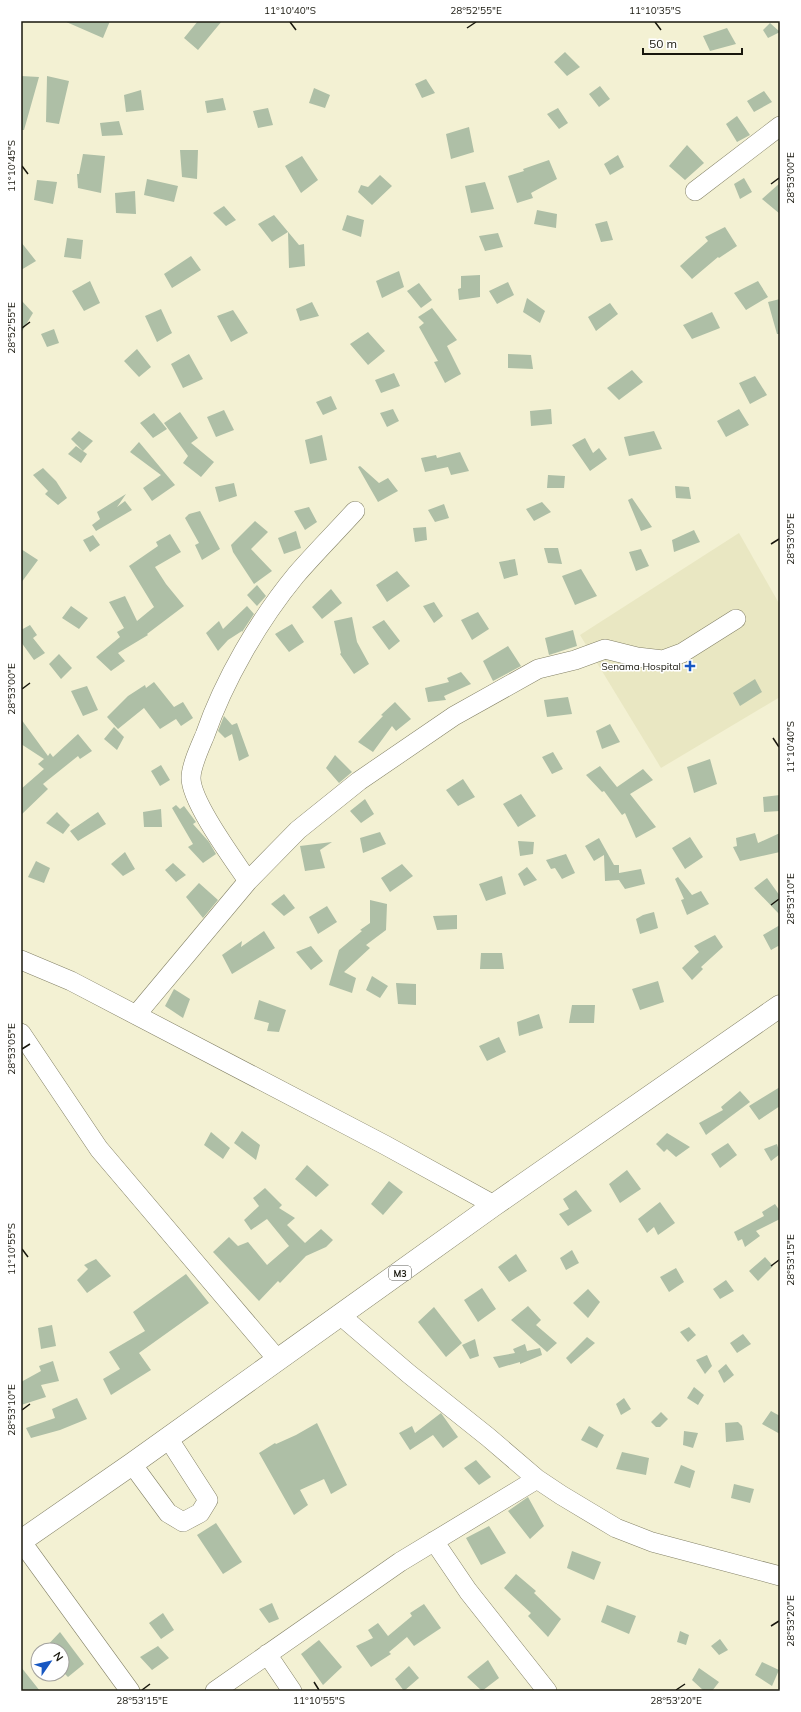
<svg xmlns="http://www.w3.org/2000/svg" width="801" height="1712" font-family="Mulish,sans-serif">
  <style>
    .built { fill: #e9e7c2 }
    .building { fill: #aebfa6 }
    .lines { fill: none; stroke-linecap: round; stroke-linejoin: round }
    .minor-casing { stroke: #838166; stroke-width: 20 }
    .major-casing { stroke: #838166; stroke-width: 23 }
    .minor { stroke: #fff; stroke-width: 19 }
    .major { stroke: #fff; stroke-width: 22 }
    .ticks { fill: none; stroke: #18170d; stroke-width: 1.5 }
    .poi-dot { fill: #1757c2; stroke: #fff; stroke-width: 1.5 }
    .labels { text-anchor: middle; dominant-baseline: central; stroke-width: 3; stroke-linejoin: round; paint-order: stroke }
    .shield { fill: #fff; stroke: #5d5d56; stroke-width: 1 }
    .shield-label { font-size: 9px; font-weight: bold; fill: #18170d }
    .poi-label { font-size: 10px; fill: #18170d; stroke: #fff; text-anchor: end }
    .neatline { fill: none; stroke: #18170d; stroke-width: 1.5 }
    .ticks-label { font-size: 10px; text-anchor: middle; fill: #18170d }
  </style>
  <rect width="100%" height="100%" fill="#f3f1d3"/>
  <!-- built -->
  <path class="built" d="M739,533L780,605V697L661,768L580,635Z"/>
  <!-- building -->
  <path class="building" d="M64,21H110L103,38Z
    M198,21H222L198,50L184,38Z
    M770,23L780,32L768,38L763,30Z
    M727,28L736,44L710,51L703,36Z
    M565,52L580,67L567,76L554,62Z
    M21,76L39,77L24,130H21Z
    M47,76L69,81L59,124L46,122Z
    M426,79L435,93L422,98L415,84Z
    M600,86L610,99L599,107L589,94Z
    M314,88L330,95L325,108L309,103Z
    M141,90L144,110L126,112L124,95Z
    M764,91L772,102L754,112L747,101Z
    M223,98L226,110L207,113L205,101Z
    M268,108L273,125L258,128L253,111Z
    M558,108L568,123L559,129L547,114Z
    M737,116L750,135L737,142L726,124Z
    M119,121L123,135L102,136L100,123Z
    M469,127L474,152L451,159L446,134Z
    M687,145L704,163L685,180L669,166Z
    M180,150H198L197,179L182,177Z
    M83,154L105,156L101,193L78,188L77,174H79Z
    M618,155L624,167L610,175L604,164Z
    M302,156L318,180L301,193L285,166Z
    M549,160L557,179L531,193L533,198L517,203L508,176L524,171L523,169Z
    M380,175L392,186L372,205L358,192L361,185L368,187Z
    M744,178L752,192L740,199L734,184Z
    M147,179L178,186L174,202L144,195Z
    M37,180L57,182L53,204L34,200Z
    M485,182L494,209L471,213L465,186Z
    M780,183V214L762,199Z
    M135,191L136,214L116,213L115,193Z
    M224,206L236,220L226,226L213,213Z
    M537,210L557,214L556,228L534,224Z
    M274,215L299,245L304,244L305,266L289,268L288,232L272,242L258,224Z
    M347,215L364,220L361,237L342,230Z
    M607,221L613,240L601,242L595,224Z
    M725,227L737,246L719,258L718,257L692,279L680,266L708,241L705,237Z
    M498,233L503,247L485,251L479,236Z
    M67,238L83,240L81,259L64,257Z
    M21,242L36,261L21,270Z
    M191,256L201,270L172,288L164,274Z
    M399,271L404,287L382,298L376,281Z
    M480,275V297L459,300L458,289L461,288V276Z
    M90,281L100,303L84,311L72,291Z
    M758,281L768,297L746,310L734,293Z
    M508,282L514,295L497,304L489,291Z
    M419,283L432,300L421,308L407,291Z
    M527,298L545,311L540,323L523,312Z
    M780,299V334H777L768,302Z
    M21,300L33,313L21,333Z
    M312,302L319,316L300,321L296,309Z
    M610,303L618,314L596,331L588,317Z
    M432,308L457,340L447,346L461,374L445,383L434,362L438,361L419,327L424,323L418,317Z
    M161,309L172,333L157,342L145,316Z
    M233,310L248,333L231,342L217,316Z
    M712,312L720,328L692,339L683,325Z
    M54,329L59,343L47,347L41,334Z
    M368,332L385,351L368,365L350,344Z
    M137,349L151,367L139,377L124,361Z
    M189,354L203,379L183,388L171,364Z
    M508,354L531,355L533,369L508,368Z
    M632,370L643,382L619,400L607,388Z
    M394,373L400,386L381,393L375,380Z
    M755,376L767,395L750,404L739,383Z
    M331,396L337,409L323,415L316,402Z
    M393,409L399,421L387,427L380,413Z
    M551,409L552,424L531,426L530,411Z
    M739,409L749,425L726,437L717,421Z
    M224,410L234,430L216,437L207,417Z
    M180,412L198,438L191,443L214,462L201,477L183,463L188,456L164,423Z
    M154,413L167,429L153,438L140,423Z
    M79,431L93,441L83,451L71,439Z
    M654,431L662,449L629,456L624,437Z
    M322,435L327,460L310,464L305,440Z
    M585,438L593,453L599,448L607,459L590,471L572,445Z
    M139,442L175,485L152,501L143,488L161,475L130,452Z
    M76,446L87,454L81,463L68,454Z
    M460,452L469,471L451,475L448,467L425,472L421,458L436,455L437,458Z
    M360,466L379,483L388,478L398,491L378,502L358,467Z
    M43,468L56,481L67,498L58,505L45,494L48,491L33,475Z
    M548,475L565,476L564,488H547Z
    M234,483L237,496L219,502L215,487Z
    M675,486L689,487L691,499L676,498Z
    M126,494L117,507L125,501L132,510L96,531L92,525L100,519L97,512Z
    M632,498L652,527L641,531L628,500Z
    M542,502L551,512L534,521L526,509Z
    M444,504L449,518L435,522L428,510Z
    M309,507L317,522L305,530L294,511Z
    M200,511L220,549L202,560L195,545L199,543L185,518L189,514Z
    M255,521L268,532L251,549L272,571L254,584L233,552L231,545Z
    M426,527L427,540L415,542L413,528Z
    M694,530L700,542L674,552L672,540Z
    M296,531L301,548L284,554L278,538Z
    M170,534L181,552L155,567L166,584L184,606L147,634L148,635L118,653L125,661L111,671L96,657L120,637L117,632L124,628L109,602L125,596L137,621L154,607L129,566L158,546L156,542Z
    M93,535L100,545L90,552L83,540Z
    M544,548H558L562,564L548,563Z
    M21,549L38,560L21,583Z
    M641,549L649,566L636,571L629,552Z
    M515,559L518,575L504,579L499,562Z
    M581,569L597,596L575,605L562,576Z
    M397,571L410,586L387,602L376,585Z
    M257,585L266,596L257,606L247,595Z
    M331,589L342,603L322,619L312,607Z
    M434,602L443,616L434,623L423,606Z
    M71,606L88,618L79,629L62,618Z
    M247,606L254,614L242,632V631L228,640L218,651L206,633L219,621L223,629Z
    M478,612L489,629L472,640L461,620Z
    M352,617L357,642L369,664L354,674L340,654L341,653L334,621Z
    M384,620L400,641L389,650L372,627Z
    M292,624L304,642L289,652L275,634Z
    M30,625L37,635L33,638L45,653L34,660L21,642V630Z
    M573,630L577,646L549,655L545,638Z
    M508,646L521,666L493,681L483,661Z
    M59,654L72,668L61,679L49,664Z
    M461,672L471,684L444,696L446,700L428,702L425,688L449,682L447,678Z
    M755,679L762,692L740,706L733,693Z
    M154,682L174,707L183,702L193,718L181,726L176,719L160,729L144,708L118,729L107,717L128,696L145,685L146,688Z
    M87,686L98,710L83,716L71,691Z
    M568,697L572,714L547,717L544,700Z
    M395,702L411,719L396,731L392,726L373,752L358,742L383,716L381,715Z
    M224,716L232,725L237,723L249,756L239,761L232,734L225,738L218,731Z
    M21,719L48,756L50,753L53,757L78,734L92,751L80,759L78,756L43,784L48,789L21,815V789L44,769L38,764L44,759L21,744Z
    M610,724L620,742L602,749L596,731Z
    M114,727L124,737L117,750L104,739Z
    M553,752L563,769L552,774L542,757Z
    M335,755L352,772L339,783L326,768Z
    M710,759L717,784L694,793L687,767Z
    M161,765L170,780L160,786L151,771Z
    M600,766L617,787L643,769L653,780L630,794L656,827L636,838L625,813L622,815L604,791L602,792L586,775Z
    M463,779L475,797L458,806L446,790Z
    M521,794L536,816L518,827L503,804Z
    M780,795V811L764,812L763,797Z
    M365,799L374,814L361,823L350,811Z
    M176,805L180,809L184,806L196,822L193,824L209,842L216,854L203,863L188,847L193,844L172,808Z
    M161,809L162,827H144L143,812Z
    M57,812L70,825L63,834L46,823Z
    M98,812L106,824L78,841L70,831Z
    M380,832L386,844L363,853L360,838Z
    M755,833L758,843L780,833V852L740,861L733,847L737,846L736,838Z
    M690,837L703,857L685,869L672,848Z
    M599,838L614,865H619V873L641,869L645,884L625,889L619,880L605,881L604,855L594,861L585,846Z
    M518,841L534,842L533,854L520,856Z
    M332,842L320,850L325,868L305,871L300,846Z
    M125,852L135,869L123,876L111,864Z
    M566,854L575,873L562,879L555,868L551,869L546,860Z
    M36,861L50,868L44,883L28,877Z
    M173,863L186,875L176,882L165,870Z
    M402,864L413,876L390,892L381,878Z
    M527,867L537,880L524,886L518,874Z
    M502,876L506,894L486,901L479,884Z
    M678,877L692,895L701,891L709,904L687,915L681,900L684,899L675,879Z
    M767,878L780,896V915L754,888Z
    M199,883L218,900L203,918L186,897Z
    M284,894L295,908L284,916L271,904Z
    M370,900L387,904L386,930L366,945L370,948L344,972L356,978L352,993L329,985L339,950L362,931L360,930L370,923Z
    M327,906L337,922L318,934L309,917Z
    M654,912L658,928L640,934L636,919L643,915Z
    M457,915V929L437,930L433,916Z
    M780,925V945L771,950L763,935Z
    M264,931L275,948L232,974L222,955L242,941L241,947Z
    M715,935L723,947L701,967L703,969L692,980L682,968L699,952L694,946Z
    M311,946L323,961L311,970L296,952Z
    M481,953H502L504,969H480Z
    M372,976L388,986L380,998L366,990Z
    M658,981L664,1002L640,1010L632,989Z
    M396,983L416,984V1005L398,1004Z
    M174,989L190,999L183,1018L165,1006Z
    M259,1000L286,1010L279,1032L267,1031L269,1023L254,1019Z
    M572,1005H595L594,1023H569Z
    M539,1014L543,1028L519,1036L517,1022Z
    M499,1037L506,1052L487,1061L479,1046Z
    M780,1087V1106L759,1120L749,1106Z
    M740,1091L750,1102L706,1135L699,1123L723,1110L721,1107Z
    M242,1131L260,1145L256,1160L234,1143Z
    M211,1132L230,1148L223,1159L204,1145Z
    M667,1133L690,1147L676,1157L667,1149L664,1152L656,1144Z
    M728,1143L737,1155L720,1168L711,1154Z
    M777,1144L780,1154L771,1161L764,1149Z
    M307,1165L329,1185L316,1197L295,1179Z
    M627,1170L641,1189L620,1203L609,1184Z
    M389,1181L403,1192L383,1215L371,1204Z
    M265,1188L282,1205L279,1208L295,1218L287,1225L305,1243L321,1229L333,1240L326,1247L306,1256L280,1283L278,1281L259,1301L213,1252L229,1237L238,1246L248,1242L267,1265L289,1246L267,1219L251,1230L244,1220L259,1206L253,1198Z
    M576,1190L592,1211L568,1226L559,1214L569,1209L563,1199Z
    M660,1202L675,1223L658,1235L654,1227L647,1233L638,1219Z
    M775,1204L780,1211V1219L756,1231L760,1236L745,1247L742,1239L738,1241L734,1232L764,1216L762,1212Z
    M572,1250L579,1263L566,1270L560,1258Z
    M516,1254L527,1271L509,1282L498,1267Z
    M765,1257L773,1266L758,1281L749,1271Z
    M96,1259L111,1276L87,1293L77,1280L88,1269L84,1265Z
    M676,1268L684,1282L669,1292L660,1277Z
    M186,1274L209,1303L139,1353L151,1370L111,1395L103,1379L120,1369L109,1352L145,1331L133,1312Z
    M726,1280L734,1291L720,1299L713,1289Z
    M482,1288L496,1309L478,1322L464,1300Z
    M588,1289L600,1302L588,1318L573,1303Z
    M528,1306L541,1320L536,1325L557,1343L547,1352L511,1320Z
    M434,1307L462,1343L446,1357L418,1322Z
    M52,1325L56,1346L41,1349L38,1328Z
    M689,1327L696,1335L688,1342L680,1332Z
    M743,1334L751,1344L737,1353L730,1343Z
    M587,1337L595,1343L571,1364L566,1358Z
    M475,1339L479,1356L470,1359L462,1345Z
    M525,1344L527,1351L540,1348L542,1355L520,1364V1362L499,1368L493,1357L515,1353L513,1349Z
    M707,1355L712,1366L705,1374L696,1360Z
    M53,1361L59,1381L41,1385L46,1397L21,1405V1382L41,1371L39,1366Z
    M726,1364L734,1375L724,1383L718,1371Z
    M694,1387L704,1395L698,1405L687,1398Z
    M77,1398L87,1419L60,1430L31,1438L26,1428L55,1418L52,1409Z
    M624,1398L631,1409L621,1415L616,1404Z
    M771,1411L780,1416V1434L762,1424Z
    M661,1412L668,1419L660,1427H656L651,1422Z
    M441,1413L458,1437L443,1448L433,1435L410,1450L399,1433L412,1426L415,1433Z
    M738,1422L742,1426L744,1440L726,1442L725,1423Z
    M317,1423L347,1485L331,1494L324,1479L300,1490L308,1505L294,1515L259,1453L275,1443L276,1444L296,1435Z
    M589,1426L604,1435L597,1448L581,1440Z
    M684,1431L698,1433L693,1448L683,1445Z
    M622,1452L649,1458L646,1475L616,1469Z
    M476,1460L491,1477L479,1485L464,1468Z
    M681,1465L695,1471L690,1488L674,1483Z
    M734,1484L754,1489L750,1503L731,1498Z
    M528,1497L544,1526L530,1539L508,1511Z
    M216,1523L242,1562L223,1574L197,1535Z
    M489,1526L506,1553L481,1565L466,1538Z
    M572,1551L601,1562L594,1580L567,1568Z
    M516,1574L536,1591L534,1593L561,1619L548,1637L528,1616L531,1613L504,1588Z
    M272,1603L279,1619L269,1623L259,1609Z
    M424,1604L441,1628L414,1646L407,1637L389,1652L391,1654L371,1667L356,1646L373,1638L368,1630L378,1623L388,1636L412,1616L410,1613Z
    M607,1605L636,1616L629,1634L601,1622Z
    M163,1613L174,1630L161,1639L149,1623Z
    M680,1631L689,1635L686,1645L677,1642Z
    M60,1632L84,1664L68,1677L62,1671V1650H43Z
    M720,1639L728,1650L719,1655L711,1646Z
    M319,1640L342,1667L323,1685L301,1654Z
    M158,1646L169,1658L152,1670L140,1657Z
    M488,1660L499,1678L482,1691L467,1677Z
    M762,1662L779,1670L772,1686L755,1675Z
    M409,1666L419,1678L404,1691L395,1679Z
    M21,1667L40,1691H21Z
    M699,1668L719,1682L712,1691H704L692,1680Z"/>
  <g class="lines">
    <defs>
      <path id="minor" d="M695,191L780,126
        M248,881C234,860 191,802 191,778C191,766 200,747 205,735C224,680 259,620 296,575C315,553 336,532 355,511
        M21,960L71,981L385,1145L494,1205
        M136,1015L248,881L298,830L359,781L454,716L538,669L575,660L605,649L637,657L663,660L682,653L736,619
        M21,1033L99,1149L278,1360
        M340,1315L409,1374L488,1437L537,1479L561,1495L616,1528L652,1542L780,1576
        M132,1464L168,1513L183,1522L200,1513L208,1500L168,1438
        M21,1541L130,1691
        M434,1541L468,1591L547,1691
        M267,1654L292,1691
        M215,1691L400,1562L537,1479"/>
      <path id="major" d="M21,1541L132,1464L494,1205L780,1006"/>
    </defs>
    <!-- minor casing -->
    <use href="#minor" class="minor-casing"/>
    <!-- major casing -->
    <use href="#major" class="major-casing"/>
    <!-- minor -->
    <use href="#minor" class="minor"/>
    <!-- major -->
    <use href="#major" class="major"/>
  </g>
  <!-- ticks -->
  <path class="ticks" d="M290,22L296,30M655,22L661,30M467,28L476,22M22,166L28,174M771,184L779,178M22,328L30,322M771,544L779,539M22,689L30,683M773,738L779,747M771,905L779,899M22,1049L30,1044M22,1249L28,1257M771,1266L779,1260M22,1410L30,1404M771,1626L779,1621M314,1682L319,1690M142,1690L150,1684M676,1690L685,1684"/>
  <!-- markers -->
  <path class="poi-dot" d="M688 660h4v4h4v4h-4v4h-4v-4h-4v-4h4z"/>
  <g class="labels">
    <!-- shield labels -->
    <rect class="shield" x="389" y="1266" width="22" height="14" rx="3"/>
    <g class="shield-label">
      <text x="400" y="1273">M3</text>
    </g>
    <!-- poi labels -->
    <g class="poi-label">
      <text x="681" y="666">Senama Hospital</text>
    </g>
  </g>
  <!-- border -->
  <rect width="801" height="1712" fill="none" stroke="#ffffff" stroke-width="44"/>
  <!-- north arrow -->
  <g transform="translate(50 1662) rotate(56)"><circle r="19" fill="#ffffff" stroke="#a3a29e"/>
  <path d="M0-3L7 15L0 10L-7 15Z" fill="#1757c2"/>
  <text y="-6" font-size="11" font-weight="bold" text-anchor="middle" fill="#18170d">N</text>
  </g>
  <!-- scale -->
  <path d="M643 48v6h99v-6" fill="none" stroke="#18170d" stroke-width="2"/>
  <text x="649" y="48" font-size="12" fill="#18170d" stroke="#ffffff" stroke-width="3" paint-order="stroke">50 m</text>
  <rect x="22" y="22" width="757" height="1668" class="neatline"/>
  <g class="ticks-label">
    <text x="290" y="14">11°10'40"S</text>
    <text x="476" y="14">28°52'55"E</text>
    <text x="655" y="14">11°10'35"S</text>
    <text transform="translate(11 166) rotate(-90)" y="4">11°10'45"S</text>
    <text transform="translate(790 178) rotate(-90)" y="4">28°53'00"E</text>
    <text transform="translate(11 328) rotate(-90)" y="4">28°52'55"E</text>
    <text transform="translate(790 539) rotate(-90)" y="4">28°53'05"E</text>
    <text transform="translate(11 689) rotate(-90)" y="4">28°53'00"E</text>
    <text transform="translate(790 747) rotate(-90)" y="4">11°10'40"S</text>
    <text transform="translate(790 899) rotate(-90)" y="4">28°53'10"E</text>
    <text transform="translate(11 1049) rotate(-90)" y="4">28°53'05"E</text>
    <text transform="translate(11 1249) rotate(-90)" y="4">11°10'55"S</text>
    <text transform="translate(790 1260) rotate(-90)" y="4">28°53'15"E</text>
    <text transform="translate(11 1410) rotate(-90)" y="4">28°53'10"E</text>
    <text transform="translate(790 1621) rotate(-90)" y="4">28°53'20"E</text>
    <text x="142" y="1704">28°53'15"E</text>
    <text x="319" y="1704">11°10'55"S</text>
    <text x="676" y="1704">28°53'20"E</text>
  </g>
</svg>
